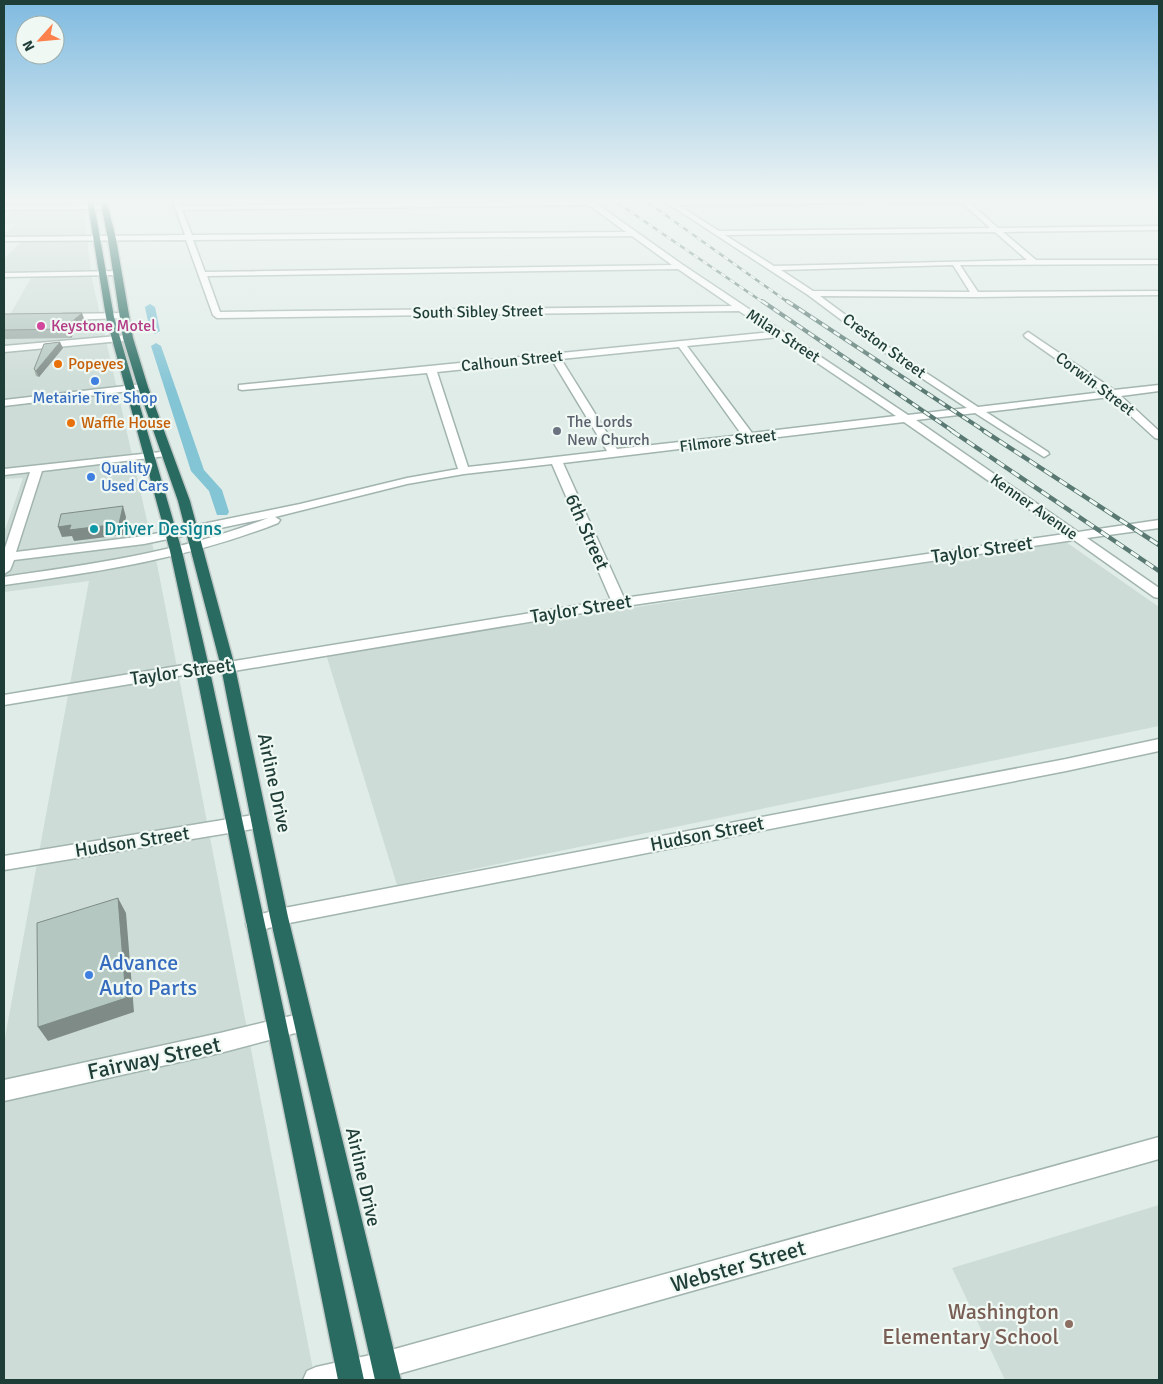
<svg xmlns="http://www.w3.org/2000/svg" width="1163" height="1384" font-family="Signika,sans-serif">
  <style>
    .built { fill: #cddcd6 }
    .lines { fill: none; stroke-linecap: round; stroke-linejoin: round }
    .canal { fill: #83c4d5; fill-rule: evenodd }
    .minor-casing { stroke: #a2b4af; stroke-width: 3 }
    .highway-casing { stroke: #c0c9c7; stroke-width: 3 }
    .minor { fill: #fff; fill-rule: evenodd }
    .highway { fill: #296b61; fill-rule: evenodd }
    .rail-far2-casing { stroke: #597972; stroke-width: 2.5 }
    .rail-far1-casing { stroke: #597972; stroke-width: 4 }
    .rail-casing { stroke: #597972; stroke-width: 4.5 }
    .rail-far2 { stroke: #f0f8f4; stroke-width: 2; stroke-dasharray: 5.5; stroke-linecap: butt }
    .rail-far1 { stroke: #f0f8f4; stroke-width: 2.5; stroke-dasharray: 7; stroke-linecap: butt }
    .rail { stroke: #f0f8f4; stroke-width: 3; stroke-dasharray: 9; stroke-linecap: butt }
    .wall { fill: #9baba5 }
    .shaded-wall { fill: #7e8b86 }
    .building { fill: #b4c7c0; stroke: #7e8b86 }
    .hotel-dot { fill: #d1479c; stroke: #f0f8f4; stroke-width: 2 }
    .food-dot { fill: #e8710a; stroke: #f0f8f4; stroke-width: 2 }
    .shop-dot { fill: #3f7fe0; stroke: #f0f8f4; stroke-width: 2 }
    .worship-dot { fill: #6b7280; stroke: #f0f8f4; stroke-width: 2 }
    .culture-dot { fill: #0f9aa8; stroke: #f0f8f4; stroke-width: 2 }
    .education-dot { fill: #8d6e63; stroke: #f0f8f4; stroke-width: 2 }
    .labels { text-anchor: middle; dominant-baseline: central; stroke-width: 4.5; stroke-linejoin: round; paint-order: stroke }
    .far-street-label { font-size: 16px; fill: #1f3d37; stroke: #f0f8f4 }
    .far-hotel-label { font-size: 16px; fill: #b23c85; stroke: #f0f8f4; text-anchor: start }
    .far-food-label { font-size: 16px; fill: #c56008; stroke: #f0f8f4; text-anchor: start }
    .far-shop-label { font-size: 16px; fill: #366cbe; stroke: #f0f8f4 }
    .far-worship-label { font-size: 16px; fill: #5b616d; stroke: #f0f8f4; text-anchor: start }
    .culture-label { font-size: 19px; fill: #0d838f; stroke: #f0f8f4; text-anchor: start }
    .street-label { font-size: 19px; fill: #1f3d37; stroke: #f0f8f4 }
    .near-shop-label { font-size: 22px; fill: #366cbe; stroke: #f0f8f4; text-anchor: start }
    .near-street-label { font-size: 22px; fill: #1f3d37; stroke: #f0f8f4 }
    .near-education-label { font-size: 22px; fill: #785e54; stroke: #f0f8f4; text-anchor: end }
  </style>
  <rect width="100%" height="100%" fill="#dfece7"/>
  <!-- built -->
  <path class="built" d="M4,199H82L92,279L158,569L315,1380H4V1043L89,581L4,592V533L23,478L4,479V325L31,278H4V259L21,242H4V234L16,224H4V220L16,210H4Z
    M1066,542L1159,607V726L397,885L326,654Z
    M1159,1205V1380H1005L952,1268Z"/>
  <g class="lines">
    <!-- canal -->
    <path class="canal" d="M150,304L155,307L160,331L155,334L150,331L145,307Z
      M156,343L161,346L204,470L222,490L229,512L227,515H217L209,491L191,471L151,346Z"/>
    <defs>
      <path id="minor" d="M172,199H178L181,206L584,201L582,199H590L683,265L908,415L967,408L899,363L808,295L661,199L672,201L1055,199L1052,201L969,202L998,228L1159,226V230L1003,232L1036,260H1159V264L960,265L978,292L1159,291V295L976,297L820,296L905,359L978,407L1103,392L1025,337L1024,335L1028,332L1114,390L1159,385V391L1121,396L1159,431V439L1155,438L1110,397L986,412L1048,452L1049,454L1044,457L975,413L916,420L1078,532L1159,520V528L1087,538L1159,588V598L1154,597L1074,540L619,607L228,672H202L4,705V695L202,662H228L611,600L552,464L464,474L407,484L275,517L280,520L278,523C190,558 98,572 4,585V577C94,564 182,552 268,518L144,544L14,560L10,570L4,574V551L30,472L4,475V469L170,451L171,453L166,456L42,471L16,552L144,536L300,504L407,478L458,469L427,373L242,390L239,389V385L772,332L739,311L217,318L213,315L186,240L4,241V237L185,235ZM961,202L990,228L719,231L678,205ZM589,205L626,232L192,235L182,210ZM995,232L1027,260L774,266L725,235ZM632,236L672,265L205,272L193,240ZM953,265L970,292L813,291L781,270ZM678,269L732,306L220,312L207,276ZM779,337L896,416L752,433L687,346ZM679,347L742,435L617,449L561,359ZM552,360L607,451L468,467L437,372ZM904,422L1065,534L624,598L563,463Z
        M4,206L105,205L108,207L105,209L4,210Z
        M120,271V275H117L4,277V273Z
        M123,313L126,314V318L63,320L59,317L63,314Z
        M128,335L131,336V340L4,352V346Z
        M143,384L146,385V389L4,406V400Z
        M1159,739V751L1066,771L279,925L255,932L248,930L246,924L248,918L279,909L1066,759Z
        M259,814L265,816L268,821L265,826L259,828L4,870V856Z
        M303,1013L310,1015L313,1022L310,1029L303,1031L220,1053L4,1101V1080L220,1033Z
        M1159,1137V1159L384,1378L375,1380H303L307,1371L316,1367L384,1352Z"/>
      <path id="highway" d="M87,199H93L114,317L182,551L209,667L364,1380H338L195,667L170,551L106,317Z
        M100,199H106L116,239L133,338L148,387L190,501L235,667L288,917L401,1380H375L270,917L221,667L178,501L138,387L123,338L108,239Z"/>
    </defs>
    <!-- minor casing -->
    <use href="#minor" class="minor-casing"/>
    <!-- highway casing -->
    <use href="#highway" class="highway-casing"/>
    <!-- minor -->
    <use href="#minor" class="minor"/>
    <!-- highway -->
    <use href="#highway" class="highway"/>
    <defs>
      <path id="rail-far2" d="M612,199L764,303
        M643,199L789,303"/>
      <path id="rail-far1" d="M762,301L954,432
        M787,301L986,432"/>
      <path id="rail" d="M952,431L1159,571
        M984,431L1159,545"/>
    </defs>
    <!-- rail-far2 casing -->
    <use href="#rail-far2" class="rail-far2-casing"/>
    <!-- rail-far1 casing -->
    <use href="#rail-far1" class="rail-far1-casing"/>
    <!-- rail casing -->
    <use href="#rail" class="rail-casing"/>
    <!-- rail-far2 -->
    <use href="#rail-far2" class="rail-far2"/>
    <!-- rail-far1 -->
    <use href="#rail-far1" class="rail-far1"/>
    <!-- rail -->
    <use href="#rail" class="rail"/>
  </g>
  <!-- wall -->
  <path class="wall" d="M4,314L85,321L72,333L73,335L71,338L4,339Z
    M63,348L39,377L36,376L34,369Z"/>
  <!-- shaded-wall -->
  <path class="shaded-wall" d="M82,313L85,321L72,333L73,335L71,338L68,329V325Z
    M60,342L63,348L39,377L36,371Z
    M123,506L126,517L123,535L74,541L72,536L62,537L58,527Z
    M118,898L126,913L134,1012L48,1041L38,1027Z"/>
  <!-- building -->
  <path class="building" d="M82,313L68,325L70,326L68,329L4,330V314Z
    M60,342L36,371L34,369L44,344Z
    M123,506L119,524L69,530L71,525L58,527L61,514Z
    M118,898L126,998L38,1027L37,923Z"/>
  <!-- sky -->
  <linearGradient id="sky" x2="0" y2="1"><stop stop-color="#7fbae0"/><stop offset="0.51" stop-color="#f1f6f4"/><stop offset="1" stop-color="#f1f6f4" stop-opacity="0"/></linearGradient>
  <rect width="1163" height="393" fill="url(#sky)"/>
  <!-- markers -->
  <circle class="hotel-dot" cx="41" cy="326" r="5"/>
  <g class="food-dot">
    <circle cx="58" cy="364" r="5"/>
    <circle cx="71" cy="423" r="5"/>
  </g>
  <g class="shop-dot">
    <circle cx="95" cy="381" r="5"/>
    <circle cx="91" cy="477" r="5"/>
    <circle cx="89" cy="975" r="5"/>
  </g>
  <circle class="worship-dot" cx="557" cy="431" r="5"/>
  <circle class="culture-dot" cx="94" cy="529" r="5"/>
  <circle class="education-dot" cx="1069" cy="1324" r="5"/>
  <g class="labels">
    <!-- far-street labels -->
    <g class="far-street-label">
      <text transform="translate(478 312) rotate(-1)">South Sibley Street</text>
      <text transform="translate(783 336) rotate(33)">Milan Street</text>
      <text transform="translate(884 346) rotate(36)">Creston Street</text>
      <text transform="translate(512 361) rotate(-6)">Calhoun Street</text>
      <text transform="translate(1095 384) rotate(37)">Corwin Street</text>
      <text transform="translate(728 441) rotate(-7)">Filmore Street</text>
      <text transform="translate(1034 507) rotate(35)">Kenner Avenue</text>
    </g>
    <!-- far-hotel labels -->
    <g class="far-hotel-label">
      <text x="51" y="326">Keystone Motel</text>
    </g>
    <!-- far-food labels -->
    <g class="far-food-label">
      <text x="68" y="364">Popeyes</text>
      <text x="81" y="423">Waffle House</text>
    </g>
    <!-- far-shop labels -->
    <g class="far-shop-label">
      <text x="95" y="398">Metairie Tire Shop</text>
      <text x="101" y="468" text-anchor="start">Quality<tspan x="101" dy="18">Used Cars</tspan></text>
    </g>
    <!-- far-worship labels -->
    <g class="far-worship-label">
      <text x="567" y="422">The Lords<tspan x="567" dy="18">New Church</tspan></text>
    </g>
    <!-- culture labels -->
    <g class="culture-label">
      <text x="104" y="529">Driver Designs</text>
    </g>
    <!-- street labels -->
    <g class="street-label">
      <text transform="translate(587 532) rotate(66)">6th Street</text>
      <text transform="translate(982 550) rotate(-8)">Taylor Street</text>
      <text transform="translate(581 609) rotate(-9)">Taylor Street</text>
      <text transform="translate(181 672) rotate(-8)">Taylor Street</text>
      <text transform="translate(274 783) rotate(78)">Airline Drive</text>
      <text transform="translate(707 834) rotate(-11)">Hudson Street</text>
      <text transform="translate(132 842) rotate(-9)">Hudson Street</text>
      <text transform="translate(363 1177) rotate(77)">Airline Drive</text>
    </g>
    <!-- near-shop labels -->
    <g class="near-shop-label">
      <text x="99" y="962">Advance<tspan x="99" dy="25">Auto Parts</tspan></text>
    </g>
    <!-- near-street labels -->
    <g class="near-street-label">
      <text transform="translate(154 1058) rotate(-12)">Fairway Street</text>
      <text transform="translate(738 1266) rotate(-16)">Webster Street</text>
    </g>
    <!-- near-education labels -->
    <g class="near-education-label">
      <text x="1059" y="1311">Washington<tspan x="1059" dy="25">Elementary School</tspan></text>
    </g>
  </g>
  <!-- border -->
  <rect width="1163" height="1384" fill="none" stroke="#1f3d37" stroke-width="10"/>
  <!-- north arrow -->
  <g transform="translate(40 40) rotate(243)"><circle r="24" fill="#f0f8f4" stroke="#9cada8"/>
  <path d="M0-4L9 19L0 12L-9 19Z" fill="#fc814d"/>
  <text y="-8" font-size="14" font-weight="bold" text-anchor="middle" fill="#1f3d37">N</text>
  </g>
</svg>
